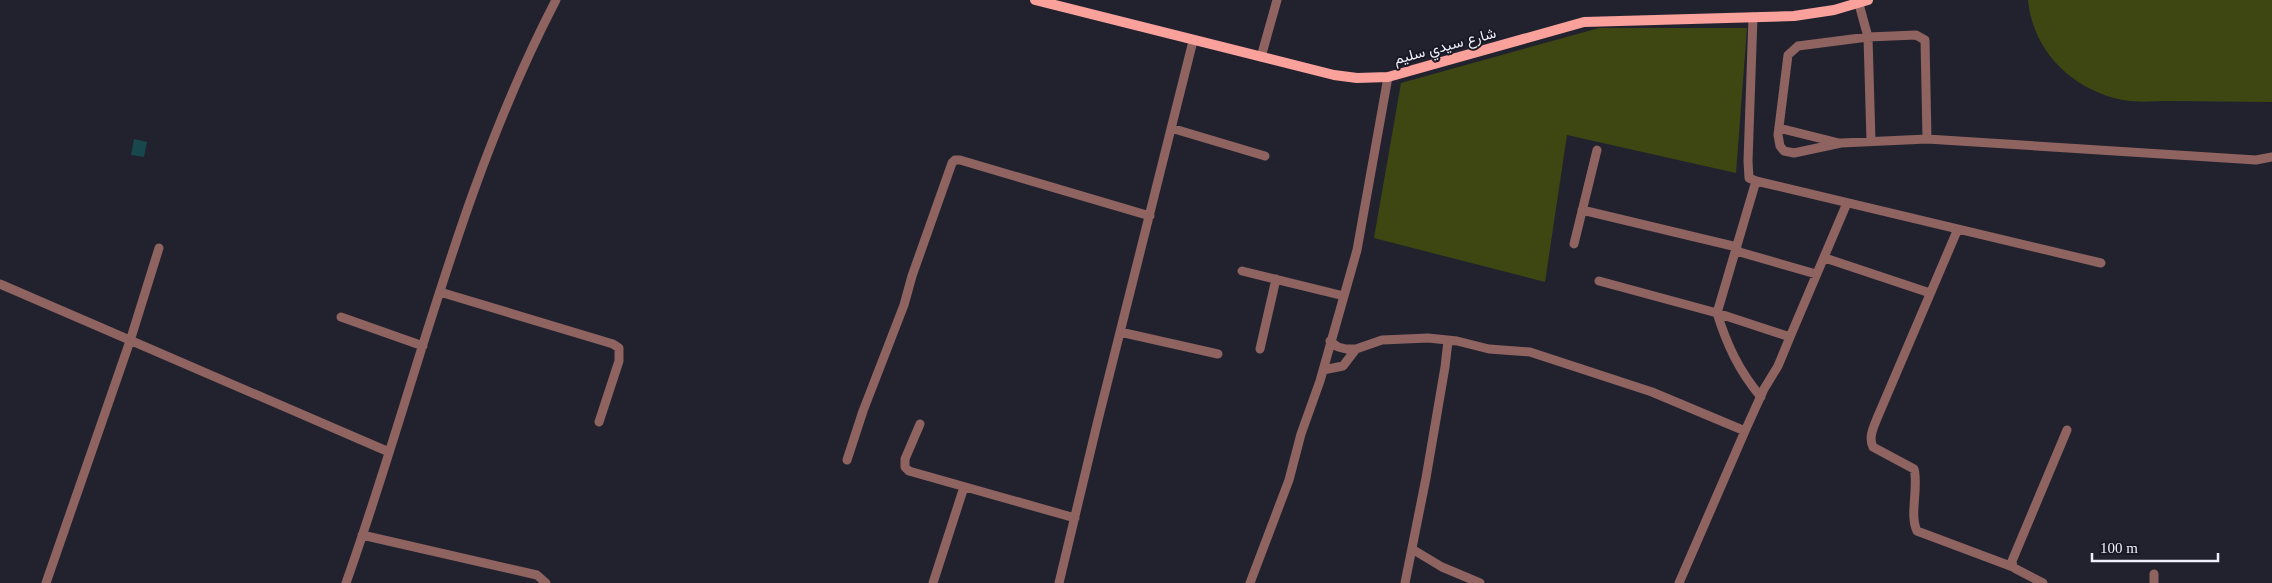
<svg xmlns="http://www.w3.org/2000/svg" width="2272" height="583" font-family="'Times New Roman',Vazirmatn,serif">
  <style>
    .green { fill: #3e4711 }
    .water { fill: #18474d }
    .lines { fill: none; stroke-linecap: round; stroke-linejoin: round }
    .minor { stroke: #8e6360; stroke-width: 9 }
    .major { stroke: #fba19b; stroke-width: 10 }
    .labels { text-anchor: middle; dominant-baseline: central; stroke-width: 4; stroke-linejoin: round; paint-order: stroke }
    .street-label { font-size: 15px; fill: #eff0f9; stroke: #191926 }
  </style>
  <rect width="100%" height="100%" fill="#22222f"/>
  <!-- green -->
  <path class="green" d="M2028,0H2272V102C2238,102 2203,101 2169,101C2155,101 2138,103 2123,100C2073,90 2033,52 2028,0Z
    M1599,28H1747L1736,173L1567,135L1545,282L1374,238L1401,83Z"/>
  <!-- water -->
  <path class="water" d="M134,139L147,142L144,157L131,155Z"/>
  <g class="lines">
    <!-- minor -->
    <path class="minor" d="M1859,4L1868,37L1871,141
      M1753,17L1748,161L1749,178L1756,181L2101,263
      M1261,57L1277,0
      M1171,128L1265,156
      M1779,128L1839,143
      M1927,139L1925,40L1916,35L1868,37L1798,46L1788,55L1778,135L1780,146L1784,151L1794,153L1841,143L1927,139L2256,160L2272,157
      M1756,181L1717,313L1790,337L1847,203
      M1582,210L1737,247
      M1957,231L1878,416C1874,426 1868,437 1873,447L1914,469C1919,487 1909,515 1917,531L2013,567
      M1574,244L1597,150
      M1736,251L1816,274
      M1825,258L1930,293
      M1242,271L1344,296
      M1599,281L1717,313C1727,345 1739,371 1761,397
      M0,284L389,452
      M440,292L613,344L619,348V361L599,422
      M341,317L423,346
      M1120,332L1218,354
      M1330,341L1338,347L1346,349H1356L1382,340L1428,338L1457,341L1489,349L1530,352L1652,392L1745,431
      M1260,349L1276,279
      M1323,370L1343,366L1356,349
      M920,424L905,459V467L909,471L1075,518
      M847,460L863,411L904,305L912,276L952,163L955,160H960L1150,216
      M362,535L537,575L546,583
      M1412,549L1442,567L1480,583
      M2154,574V583
      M46,583L130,341L159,248
      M346,583C415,389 460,184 556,0
      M933,583L964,487
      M1059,583L1098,420L1193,41
      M1250,583L1289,480L1301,434L1320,381L1357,250L1388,77
      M1405,583L1426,478L1445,367L1448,341
      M1679,583L1745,431L1764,389L1778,366L1790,337
      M2043,583L2016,569L2013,567L2012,561L2067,430"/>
    <!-- major -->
    <path class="major" d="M1035,0L1334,75L1357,78L1388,77L1584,22L1794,16L1834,10L1868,0"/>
  </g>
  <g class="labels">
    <!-- street labels -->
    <g class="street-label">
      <text transform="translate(1445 46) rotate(-15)">شارع سيدي سليم</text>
    </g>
  </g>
  <!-- scale -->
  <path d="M2092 553v8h126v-8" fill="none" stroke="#eff0f9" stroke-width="2.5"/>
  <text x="2100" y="553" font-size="15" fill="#eff0f9" stroke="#191926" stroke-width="4" paint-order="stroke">100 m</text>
</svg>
